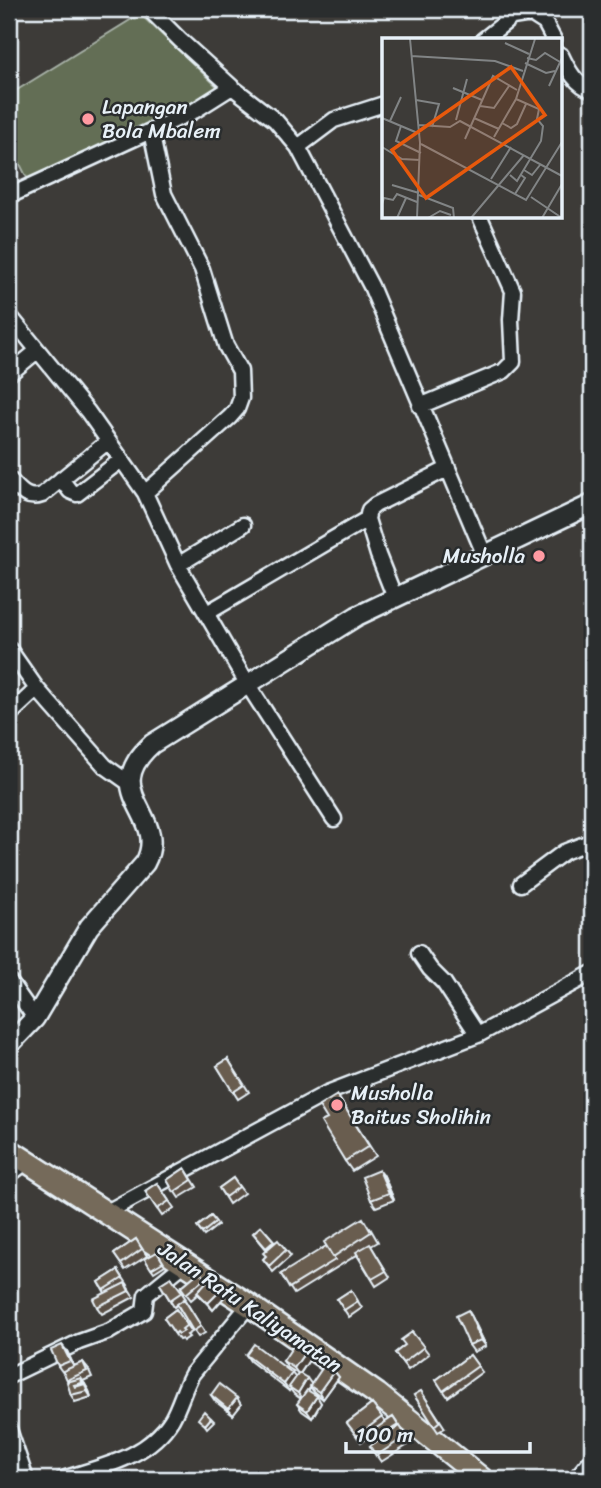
<svg xmlns="http://www.w3.org/2000/svg" width="601" height="1488" font-family="Sriracha,sans-serif">
  <style>
    .green { fill: #646e55; stroke: #a6b0a6; stroke-width: 2 }
    .lines { fill: none; stroke-linecap: round; stroke-linejoin: round }
    .minor-casing { stroke: #e8f1f8; stroke-width: 19 }
    .tertiary-casing { stroke: #e8f1f8; stroke-width: 23 }
    .primary-casing { stroke: #e8f1f8; stroke-width: 26 }
    .minor { stroke: #2a2d2e; stroke-width: 14 }
    .tertiary { stroke: #2a2d2e; stroke-width: 18 }
    .primary { stroke: #746a5a; stroke-width: 21 }
    .wall { fill: #5a5045; stroke: #e8f1f8; stroke-width: 2 }
    .shaded-wall { fill: #4a4138; stroke: #e8f1f8; stroke-width: 2 }
    .building { fill: #695d50; stroke: #e8f1f8; stroke-width: 2 }
    .poi-dot { fill: #ff9aa2; stroke: #2a2d2e; stroke-width: 2.5 }
    .labels { text-anchor: middle; dominant-baseline: central; stroke-width: 5; stroke-linejoin: round; paint-order: stroke }
    .poi-label { font-size: 21px; fill: #e8f1f8; stroke: #2a2d2e; text-anchor: start }
    .street-label { font-size: 21px; fill: #e8f1f8; stroke: #2a2d2e }
    .inset-road { fill: none; stroke: #818485; stroke-width: 2 }
    .view { fill: #e8590c; fill-opacity: 0.15; stroke: #e8590c; stroke-width: 3.5 }
    .inset-edge { fill: none; stroke: #e8f1f8; stroke-width: 3.5 }
  </style>
  <rect width="100%" height="100%" fill="#3d3b38"/>
  <filter id="ink" filterUnits="userSpaceOnUse"><feTurbulence type="fractalNoise" baseFrequency=".0143" numOctaves="2"/><feDisplacementMap in="SourceGraphic" scale="14" xChannelSelector="R" yChannelSelector="G"/><feConvolveMatrix kernelMatrix="1 2 1 2 8 2 1 2 1" color-interpolation-filters="sRGB"/></filter>
  <g filter="url(#ink)">
    <!-- green -->
    <path class="green" d="M140,14L223,92L31,186L9,142V95Z"/>
    <g class="lines">
      <defs>
        <path id="minor" d="M149,9L180,40L232,87L275,120L298,147L371,286L485,556
          M483,40L512,17L531,14L545,23L554,40
          M561,55C568,70 576,85 592,90
          M298,147L334,120L384,104
          M9,196L194,111L232,87
          M9,315L88,412L145,493L178,565L248,685L334,819
          M9,374L37,351
          M420,406L504,371L513,362L511,320L513,291L480,217
          M9,479C19,489 26,501 42,495L107,442
          M61,479L70,491L77,494L121,460
          M145,493L230,417L237,409L241,398L240,371L226,346L202,269L164,194L151,131
          M367,519L378,555L395,598
          M178,565L243,525
          M207,613L367,519L369,510L375,505L447,469
          M9,649L37,689L105,766L129,783
          M9,715L37,689
          M521,884L564,852L592,841
          M419,953L430,969L444,983L478,1035
          M9,981L35,1018
          M9,1175L27,1161
          M107,1212L327,1093L478,1035L592,973
          M9,1376L79,1342L110,1331L144,1311L146,1295L185,1263
          M9,1429L26,1479
          M63,1479C103,1466 148,1458 172,1419C180,1405 184,1388 192,1374L249,1305
          M575,1479L592,1459"/>
        <path id="tertiary" d="M9,1045L35,1018L89,927L145,863C171,815 96,794 152,744L357,616L592,504"/>
        <path id="primary" d="M9,1150L249,1305L377,1394L482,1479"/>
      </defs>
      <!-- minor casing -->
      <use href="#minor" class="minor-casing"/>
      <!-- tertiary casing -->
      <use href="#tertiary" class="tertiary-casing"/>
      <!-- primary casing -->
      <use href="#primary" class="primary-casing"/>
      <!-- minor -->
      <use href="#minor" class="minor"/>
      <!-- tertiary -->
      <use href="#tertiary" class="tertiary"/>
      <!-- primary -->
      <use href="#primary" class="primary"/>
    </g>
    <!-- wall -->
    <path class="wall" d="M228,1059L249,1092L238,1099L217,1066Z
      M337,1095L376,1156L352,1171L345,1161L327,1119Z
      M185,1168L197,1187L179,1198L167,1180Z
      M384,1176L394,1200L376,1207L371,1200Z
      M233,1178L244,1193L229,1204L219,1188Z
      M157,1183L174,1208L162,1216L145,1191Z
      M211,1216L218,1225L204,1236L197,1227Z
      M261,1226L275,1242L286,1250L291,1256L273,1272L263,1259L266,1256L267,1250L253,1233Z
      M370,1228L378,1242L371,1246L390,1277L376,1286L357,1255L294,1294L281,1274Z
      M136,1239L147,1256L125,1270L114,1254Z
      M157,1252L165,1265L154,1272L145,1259Z
      M118,1270L128,1285L127,1286L134,1297L102,1314L97,1307L105,1293L99,1282Z
      M200,1271L207,1281L222,1289L226,1295L213,1310L198,1294L191,1300L181,1287Z
      M171,1277L186,1299L185,1300L205,1333L198,1337L177,1305L174,1307L160,1284Z
      M351,1290L362,1308L349,1317L337,1299Z
      M176,1309L192,1332L187,1335L189,1337L183,1341L182,1339L179,1340L164,1318Z
      M472,1317L486,1346L474,1352L469,1345Z
      M412,1332L429,1354L408,1370L395,1353L405,1345Z
      M310,1345L315,1351L300,1374L311,1384L334,1371L339,1377L323,1399L314,1392L310,1387L308,1390L321,1403L312,1418L302,1411L297,1404L301,1399L294,1394L290,1389L289,1391L250,1361L246,1355L295,1378L298,1374L287,1367L283,1361Z
      M67,1351L74,1366L83,1362L88,1368L92,1377L83,1381L89,1391L91,1397L75,1402L71,1395L68,1381L64,1372L63,1373L58,1366Z
      M470,1355L482,1372L448,1397L436,1380Z
      M421,1391L445,1428L438,1432L414,1395Z
      M211,1395L237,1398L241,1405L233,1415L215,1401Z
      M372,1404L385,1422L393,1417L411,1443L381,1462L370,1446L373,1444L368,1437L361,1442L347,1423Z"/>
    <!-- shaded-wall -->
    <path class="shaded-wall" d="M379,1170L384,1176L394,1200L389,1193Z
      M222,1289L226,1295L213,1310L208,1303Z
      M468,1310L472,1317L486,1346L481,1340Z
      M62,1345L67,1351L74,1367L70,1361Z
      M310,1345L315,1351L299,1375L294,1368Z
      M334,1371L339,1377L323,1399L319,1392Z
      M292,1373L297,1380L289,1391L284,1384Z
      M81,1378L89,1391L91,1397L82,1383Z
      M307,1378L312,1385L302,1399L298,1393Z
      M317,1396L321,1403L312,1418L307,1411Z
      M237,1398L241,1405L233,1415L228,1409Z
      M211,1418L214,1421L207,1428L205,1425Z"/>
    <!-- building -->
    <path class="building" d="M228,1059L244,1085L233,1092L217,1066Z
      M337,1095L369,1146L345,1161L321,1122L327,1119L319,1106Z
      M185,1168L192,1180L174,1192L167,1180Z
      M379,1170L389,1193L371,1200L362,1177Z
      M233,1178L239,1187L225,1197L219,1188Z
      M157,1183L169,1201L157,1209L145,1191Z
      M211,1216L216,1222L202,1233L197,1227Z
      M363,1218L371,1232L333,1257L324,1242Z
      M261,1226L274,1241L266,1248L253,1233Z
      M136,1239L142,1249L121,1264L114,1254Z
      M278,1240L286,1250L269,1266L263,1259L266,1256L263,1253Z
      M370,1244L386,1271L372,1279L356,1252Z
      M326,1246L335,1260L289,1288L281,1274Z
      M157,1252L163,1262L151,1269L145,1259Z
      M118,1270L123,1278L104,1290L99,1282Z
      M200,1271L205,1278L186,1294L181,1287Z
      M171,1277L182,1292L170,1300L160,1284Z
      M210,1278L222,1289L208,1303L197,1292Z
      M125,1283L129,1291L97,1307L93,1299Z
      M351,1290L358,1301L344,1310L337,1299Z
      M184,1299L201,1326L193,1331L177,1304Z
      M176,1309L187,1325L182,1329L184,1331L179,1334L177,1332L175,1334L164,1318Z
      M468,1310L481,1340L469,1345L456,1316Z
      M412,1332L424,1347L403,1363L395,1353L405,1345L401,1340Z
      M299,1337L310,1345L294,1368L283,1361Z
      M254,1344L292,1373L284,1384L246,1355Z
      M62,1345L70,1361L58,1366L51,1350Z
      M470,1355L478,1366L443,1391L436,1380Z
      M83,1362L87,1371L67,1380L63,1371Z
      M325,1364L334,1371L319,1392L310,1386Z
      M299,1373L307,1378L298,1393L289,1387Z
      M81,1378L82,1383L74,1385L75,1387L85,1384L87,1391L71,1395L67,1382Z
      M219,1384L237,1398L228,1409L211,1395Z
      M307,1390L317,1396L307,1411L297,1404Z
      M421,1391L440,1421L434,1426L414,1395Z
      M372,1404L382,1417L357,1436L347,1423Z
      M204,1411L211,1418L205,1425L198,1419Z
      M393,1417L398,1425L371,1442L366,1435Z
      M400,1426L406,1436L376,1456L370,1446Z"/>
  </g>
  <!-- markers -->
  <g class="poi-dot">
    <circle cx="88" cy="119" r="7"/>
    <circle cx="539" cy="556" r="7"/>
    <circle cx="337" cy="1105" r="7"/>
  </g>
  <g class="labels">
    <!-- poi labels -->
    <g class="poi-label">
      <text x="102" y="107">Lapangan<tspan x="102" dy="24">Bola Mbalem</tspan></text>
      <text x="525" y="556" text-anchor="end">Musholla</text>
      <text x="351" y="1093">Musholla<tspan x="351" dy="24">Baitus Sholihin</tspan></text>
    </g>
    <!-- street labels -->
    <g class="street-label">
      <text transform="translate(250 1307) rotate(34)">Jalan Ratu Kaliyamatan</text>
    </g>
  </g>
  <!-- overview -->
  <g transform="translate(382 38)">
    <rect width="180" height="180" fill="#3d3b38"/>
    <path class="inset-road" d="M28,1L38,105L35,180M123,5L147,16M29,18L113,23L141,33M145,20L154,22L163,15L178,24M143,25L164,35L173,33M167,48L180,20M71,50L100,62M34,62L57,66L50,89M98,68L112,70L127,48M0,80L38,96M92,80L117,91M74,82L85,41M8,83L19,59M120,85L129,90L135,86L144,66M37,87L68,89L78,83L180,138M19,88L14,103L39,115M112,99L134,61L153,1M83,101L111,38L135,52M39,106L144,162L180,104M0,109L20,121L38,122M142,132L150,137L158,127M128,137L135,143L159,103L161,88L155,81L157,71L134,61M109,141L129,109M10,147L37,155M133,156L143,140L139,137M37,157L71,170L72,180M149,159L180,180M0,166L2,160L11,162L15,156L35,164M15,180L24,160M46,180L58,173L69,177M89,180L142,117M160,180L180,146"/>
    <path class="view" d="M129,29L163,77L44,160L10,112Z"/>
    <rect width="180" height="180" class="inset-edge"/>
  </g>
  <!-- margin -->
  <rect width="601" height="1488" fill="none" stroke="#2a2d2e" stroke-width="35"/>
  <rect x="18" y="18" width="566" height="1453" fill="none" stroke="#e8f1f8" stroke-width="2.5" filter="url(#ink)"/>
  <!-- scale -->
  <path d="M346 1442v10h184v-10" fill="none" stroke="#e8f1f8" stroke-width="3.5"/>
  <text x="356" y="1442" font-size="21" fill="#e8f1f8" stroke="#2a2d2e" stroke-width="5" paint-order="stroke">100 m</text>
</svg>
